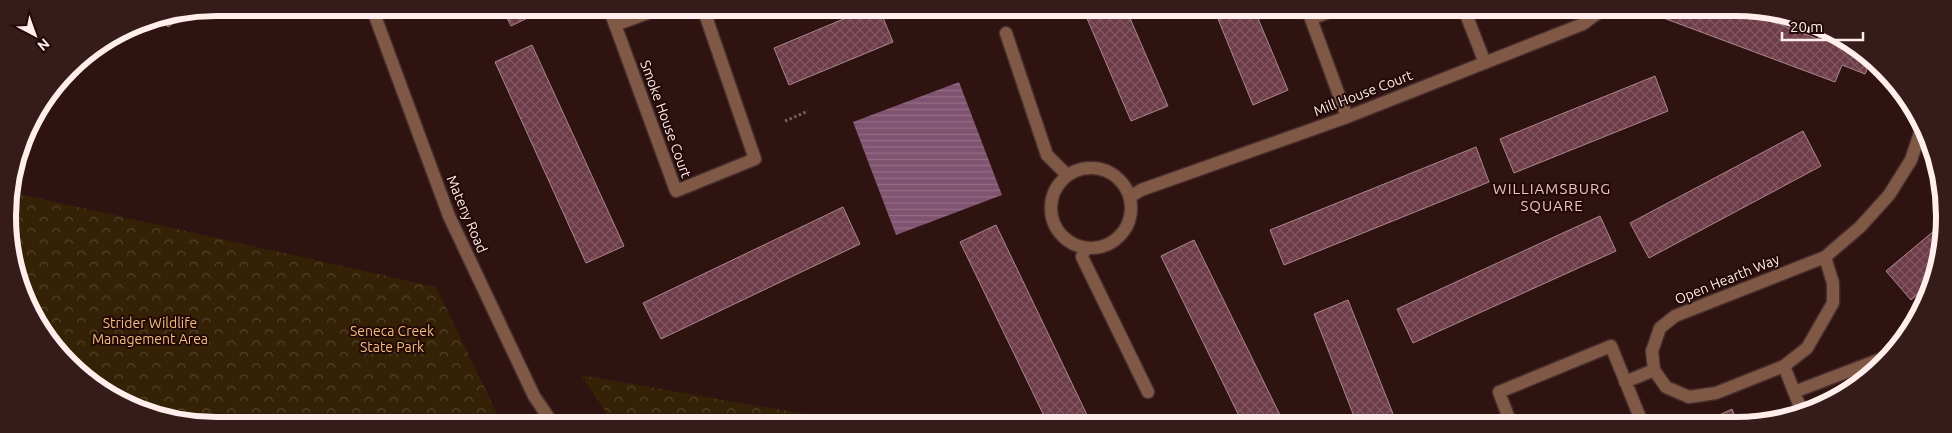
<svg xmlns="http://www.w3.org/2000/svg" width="1952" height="433" font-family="Ubuntu,sans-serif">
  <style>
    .forest { fill: url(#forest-crowns) }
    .water { fill: url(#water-rules) }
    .building { fill: url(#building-cross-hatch); stroke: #a9868e }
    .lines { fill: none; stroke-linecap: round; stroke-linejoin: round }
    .minor-casing { stroke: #472d2b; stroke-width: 15 }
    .path { stroke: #775f5d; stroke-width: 3; stroke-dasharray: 2.5 2.5; stroke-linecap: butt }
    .minor { stroke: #7f5946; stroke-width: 12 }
    .labels { text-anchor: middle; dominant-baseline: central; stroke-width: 4; stroke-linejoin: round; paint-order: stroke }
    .street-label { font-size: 14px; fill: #ffeeec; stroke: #230908 }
    .park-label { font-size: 14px; fill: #f2be7f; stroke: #230908 }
    .neighbourhood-label { font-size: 15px; letter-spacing: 1px; fill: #ecc5c1; stroke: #230908 }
    .rim { fill: none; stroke: #ffeeec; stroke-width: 6 }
  </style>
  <defs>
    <pattern id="forest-crowns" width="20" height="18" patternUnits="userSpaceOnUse" patternTransform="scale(1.25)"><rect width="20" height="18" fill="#352106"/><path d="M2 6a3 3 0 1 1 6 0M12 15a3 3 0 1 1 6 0" fill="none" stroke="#53422a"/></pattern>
    <pattern id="water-rules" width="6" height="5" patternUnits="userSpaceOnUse" patternTransform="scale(1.25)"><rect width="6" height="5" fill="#805470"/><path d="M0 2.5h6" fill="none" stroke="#936d85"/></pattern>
    <pattern id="building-cross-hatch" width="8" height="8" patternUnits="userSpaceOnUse" patternTransform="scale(1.25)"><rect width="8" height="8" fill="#6d3c49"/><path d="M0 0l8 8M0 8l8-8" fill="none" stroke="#835863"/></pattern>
  </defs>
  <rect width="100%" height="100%" fill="#2e1311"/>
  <!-- forest -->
  <path class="forest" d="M11,192L436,287L502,424H189L112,398L51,344L19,283L8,203Z
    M581,375L799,413L911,424H614Z"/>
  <!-- water -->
  <path class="water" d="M959,82L1002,195L896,235L853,122Z"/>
  <!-- building -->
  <path class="building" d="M502,8H546V9L511,26Z
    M870,8H879L893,42L789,85L774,48Z
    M1083,9H1126L1168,106L1131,121Z
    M1214,9H1254L1288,90L1253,105Z
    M1651,9H1739L1818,39L1822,29L1840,36L1870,62L1865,74L1842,65L1835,82L1650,13Z
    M188,13L168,27L162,18Z
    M532,45L624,246L586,263L495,62Z
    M1655,76L1668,111L1514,173L1500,139Z
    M1803,131L1821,166L1649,258L1630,223Z
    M1476,147L1489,182L1284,265L1270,230Z
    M843,207L860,244L661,339L643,303Z
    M1600,216L1616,251L1413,343L1397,309Z
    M996,225L1089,419L1080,424H1048L960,242Z
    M1941,225L1943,244L1931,283L1911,300L1886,271Z
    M1194,240L1280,415L1262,424H1243L1161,256Z
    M1348,300L1397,424H1357L1314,314Z
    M1732,409L1738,424H1700Z"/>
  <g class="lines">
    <defs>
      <path id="minor" d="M372,8L449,216L534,396L553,424
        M609,8L676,191L755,159L703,8
        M1336,9L1311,19L1347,117
        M1464,9L1485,63
        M615,25L661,8
        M1006,33L1047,155L1067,175
        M1051 208a40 40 0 1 1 80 0a40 40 0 1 1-80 0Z
        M1130,197L1141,190L1347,117L1583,24L1603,9
        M1085,248L1082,257L1148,392
        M1825,257L1833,283V303L1807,348L1784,366L1716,393L1689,397L1666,387L1654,370L1652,351L1660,328L1675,316L1825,257L1860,227L1889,195L1911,160L1921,130
        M1784,366L1802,412
        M1625,382L1654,370
        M1794,392L1886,357L1887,360
        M1511,424L1499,392L1611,346L1641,420L1630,424"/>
    </defs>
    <!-- minor casing -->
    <use href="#minor" class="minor-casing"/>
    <!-- path -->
    <path class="path" d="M785,121L808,111"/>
    <!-- minor -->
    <use href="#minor" class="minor"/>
  </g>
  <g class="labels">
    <!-- street labels -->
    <g class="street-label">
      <text transform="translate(1363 93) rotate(-21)">Mill House Court</text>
      <text transform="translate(666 119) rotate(70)">Smoke House Court</text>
      <text transform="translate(467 214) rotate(67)">Mateny Road</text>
      <text transform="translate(1727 279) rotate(-22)">Open Hearth Way</text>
    </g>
    <!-- park labels -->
    <g class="park-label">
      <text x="150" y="323">Strider Wildlife<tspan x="150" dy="16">Management Area</tspan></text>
      <text x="392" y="331">Seneca Creek<tspan x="392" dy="16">State Park</tspan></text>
    </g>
    <!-- neighbourhood labels -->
    <g class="neighbourhood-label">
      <text x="1552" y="188">WILLIAMSBURG<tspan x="1552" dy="17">SQUARE</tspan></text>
    </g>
  </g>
  <!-- crop -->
  <path d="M0 0H1952V433H0ZM216 16H1736A200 200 0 0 1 1936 216V217A200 200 0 0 1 1736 417H216A200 200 0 0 1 16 217V216A200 200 0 0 1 216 16Z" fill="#351b1a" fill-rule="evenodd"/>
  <path class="rim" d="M216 16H1736A200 200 0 0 1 1936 216V217A200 200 0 0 1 1736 417H216A200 200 0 0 1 16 217V216A200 200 0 0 1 216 16Z"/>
  <!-- north arrow -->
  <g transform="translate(35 35) rotate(139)" stroke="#230908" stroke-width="4" paint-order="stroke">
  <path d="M0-4L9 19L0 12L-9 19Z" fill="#ffeeec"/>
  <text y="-8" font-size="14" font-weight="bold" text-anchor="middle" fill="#ffeeec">N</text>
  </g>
  <!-- scale -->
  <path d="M1782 32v8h81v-8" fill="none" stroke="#ffeeec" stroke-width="2.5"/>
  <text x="1790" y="32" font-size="15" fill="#ffeeec" stroke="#230908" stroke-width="4" paint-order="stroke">20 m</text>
</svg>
